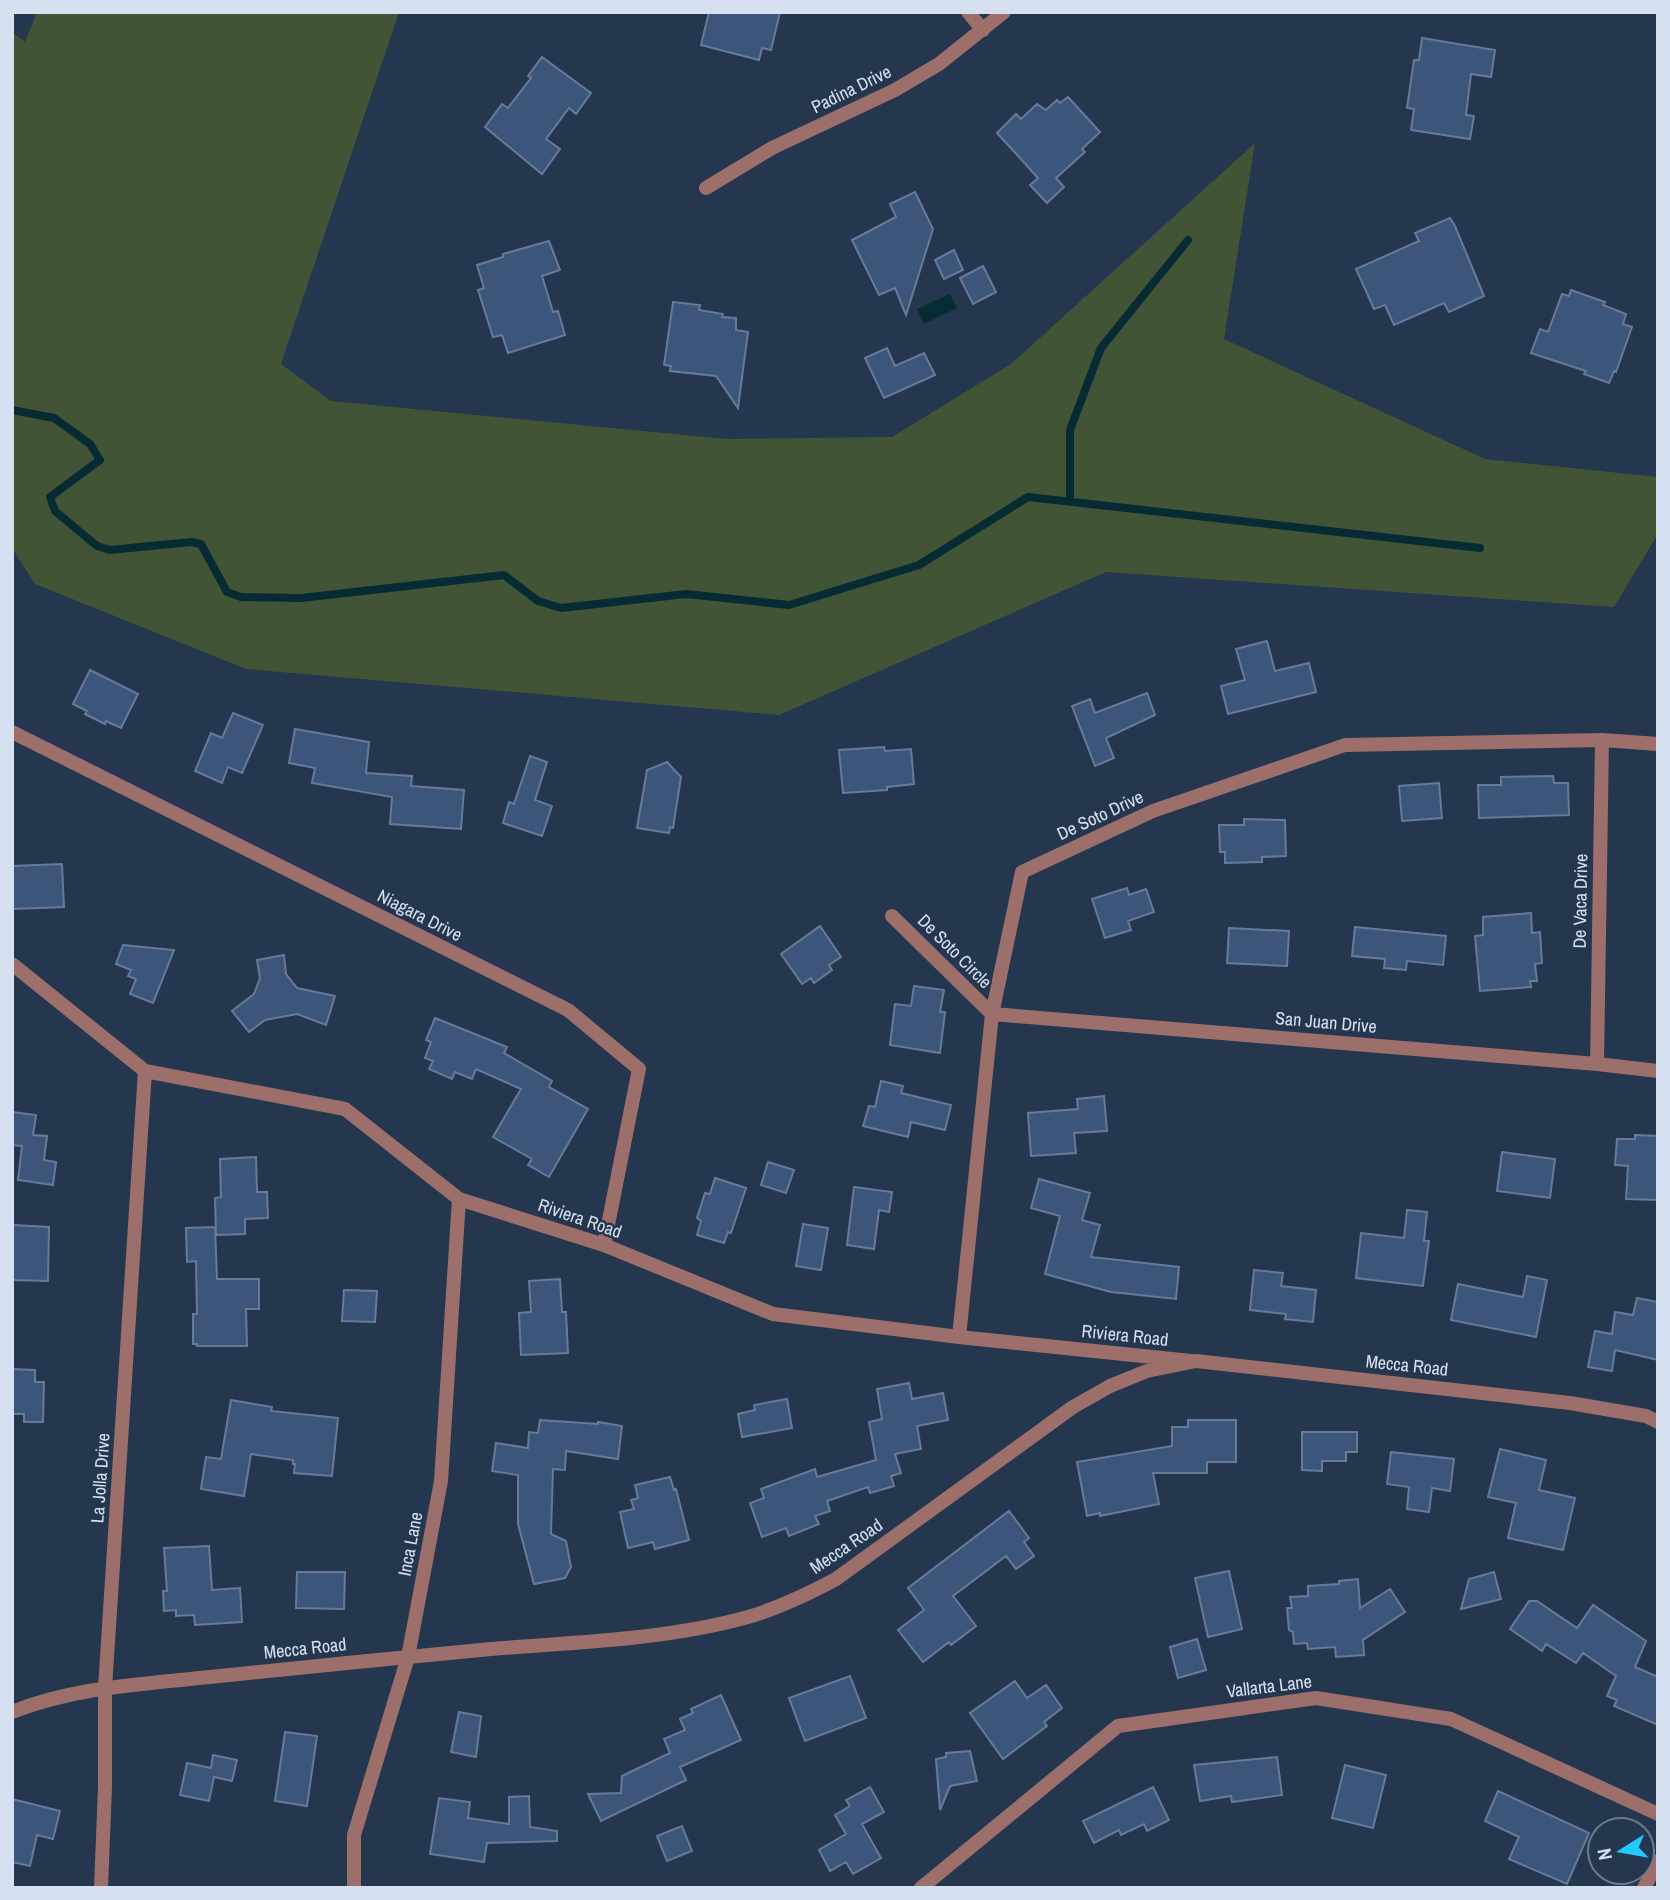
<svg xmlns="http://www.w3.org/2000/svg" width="1670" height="1900" font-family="'Archivo Narrow',sans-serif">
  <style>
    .green { fill: #415436 }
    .water { fill: #072b33 }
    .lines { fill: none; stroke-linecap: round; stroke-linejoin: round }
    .stream { stroke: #072b33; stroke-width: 8 }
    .building { fill: #3b557b; stroke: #677b98; stroke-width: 2 }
    .minor { stroke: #9c6f6b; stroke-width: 14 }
    .tertiary { stroke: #9c6f6b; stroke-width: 14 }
    .labels { text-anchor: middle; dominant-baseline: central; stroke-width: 5; stroke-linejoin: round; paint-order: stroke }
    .street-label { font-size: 18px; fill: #d5e0f0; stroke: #25364f }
  </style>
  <rect width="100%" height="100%" fill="#25364f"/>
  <!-- green -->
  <path class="green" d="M37,12H399L281,364L331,401L726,439L892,437L1011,364L1255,143L1224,339L1485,459L1658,477V534L1614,607L1106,572L779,715L246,669L35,584L12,548V32L25,42Z"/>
  <!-- water -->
  <path class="water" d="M950,294L957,308L924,324L917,309Z"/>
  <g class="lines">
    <!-- stream -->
    <path class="stream" d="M12,410L54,418L90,444L100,460L50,497L55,511L97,546L110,550L191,542L201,544L227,592L241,597L301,598L504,575L538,601L561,608L686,594L789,605L919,565L1028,497L1480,548
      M1070,502V430L1101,348L1188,240"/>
  </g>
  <!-- building -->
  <path class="building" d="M709,12H780L771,50L762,48L759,60L701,45Z
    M1422,38L1495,50L1491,77L1471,74L1466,115L1474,116L1470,139L1411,130L1414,109L1407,108L1414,60H1419Z
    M542,57L591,93L576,114L569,108L546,139L560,149L542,174L485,127L502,104L508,108L531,78L528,76Z
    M1068,97L1100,132L1082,149L1085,152L1056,178L1064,187L1047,203L1030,185L1038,178L997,133L1016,114L1021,119L1037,104L1046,110L1057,100L1060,103Z
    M915,192L933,229L906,315L895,288L879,295L852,240L896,217L890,204Z
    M1450,218L1455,226L1484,296L1449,312L1444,303L1394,325L1385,305L1374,309L1356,269L1419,241L1415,233Z
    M549,241L560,270L542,276L553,312L558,311L565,335L508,353L502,335L493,337L478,290L484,288L477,265L503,257V254Z
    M954,250L963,270L944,279L935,260Z
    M983,266L996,292L973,304L960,278Z
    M1571,290L1605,302L1603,305L1626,314L1623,324L1632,327L1616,372L1614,371L1609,383L1584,374L1586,371L1531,353L1540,329L1548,332L1562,294L1569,296Z
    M673,302L700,305L699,310L723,314L722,317L736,318V330L748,332L738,408L716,376L670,371L671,366L664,365Z
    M887,348L895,366L924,353L935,375L884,398L865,358Z
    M1267,641L1275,671L1309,663L1316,692L1228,714L1221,686L1245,680L1236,649Z
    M90,670L138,694L121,728L106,721L105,724L85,714L87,711L73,704Z
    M1147,693L1155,715L1106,738L1114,758L1095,766L1072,706L1090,699L1095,713Z
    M233,713L263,725L242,773L228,767L222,783L195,771L211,733L222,738Z
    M295,729L369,742L366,773L412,776L411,786L464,790L461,829L390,824L392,797L312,783L315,768L289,763Z
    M884,747L885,751L911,749L914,784L887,787V790L843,793L839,750Z
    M530,756L547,762L535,800L552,806L542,836L503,823L509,802L514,804Z
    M667,762L681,777L673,828L670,827L669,833L637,828L647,770Z
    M1553,776L1554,783H1568L1569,815L1479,818L1478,785H1501V777Z
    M1439,783L1442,818L1402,821L1399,786Z
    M1244,819L1285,820L1286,856L1262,857V862L1225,863V852H1220L1219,825H1244Z
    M62,864L64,907L12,909V866Z
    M1127,888L1129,895L1146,889L1154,912L1128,921L1131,930L1105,938L1092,899Z
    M1531,913L1532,933L1540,932L1542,963L1535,964L1537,981H1530L1531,987L1480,991L1475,936L1483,935V917Z
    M820,926L841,957L829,965L832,970L814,983L811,978L802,984L781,954Z
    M1355,927L1446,936L1443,965L1407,961L1406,970L1384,968L1385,959L1352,956Z
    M1229,928L1289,931L1287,966L1227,963Z
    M123,945L174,950L153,1003L130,994L136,979L128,976L131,970L116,964Z
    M284,955L286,974L297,988L335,996L326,1025L297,1014L265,1020L249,1032L232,1011L254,994L260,978L257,960Z
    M914,986L944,990L940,1012H945L940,1053L890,1045L895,1004L911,1006Z
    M435,1018L507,1047L504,1053L552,1081L549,1087L588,1109L549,1177L528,1165L532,1159L493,1137L521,1089L476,1069L472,1079L455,1072L452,1079L429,1069L433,1061L425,1058L431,1042L426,1040Z
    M881,1081L903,1086L901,1093L951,1105L945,1130L911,1122L908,1137L863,1126L869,1106L875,1107Z
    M1104,1096L1107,1131L1074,1133L1076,1153L1031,1156L1028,1113L1078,1109L1077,1099Z
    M12,1112L36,1115L33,1135L47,1136L44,1160L56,1162L53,1185L18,1180L22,1146L12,1145Z
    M1635,1135L1658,1136V1200L1626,1199L1628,1166L1615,1165L1617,1139H1635Z
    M1502,1152L1555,1159L1550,1198L1497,1191Z
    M256,1157L257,1192H267L268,1218L245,1219V1234L216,1235L215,1198L221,1197L220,1159Z
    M768,1162L794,1170L786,1193L761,1185Z
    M715,1178L746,1188L731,1233L728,1232L724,1243L697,1235L701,1221L697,1218L705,1193L710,1194Z
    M1039,1179L1090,1193L1082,1220L1100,1225L1091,1257L1179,1267L1176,1299L1111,1292L1045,1274L1060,1216L1031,1208Z
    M854,1187L892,1192L889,1212L879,1210L874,1249L847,1245Z
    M1407,1210L1427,1212L1424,1241H1429L1423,1286L1356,1278L1361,1233L1404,1238Z
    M803,1224L828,1228L821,1270L796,1266Z
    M13,1225L49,1227L48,1281L13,1280Z
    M215,1227L217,1279H259V1309H246L247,1346H197V1344H193V1314H197L196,1261L187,1262L186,1228Z
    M1254,1270L1283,1273L1281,1286L1316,1290L1313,1322L1285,1319L1286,1314L1250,1310Z
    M1527,1276L1547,1280L1536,1337L1451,1320L1458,1284L1523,1297Z
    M560,1279L562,1312H566L568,1353L521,1355L519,1313L531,1312L529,1281Z
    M344,1290L377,1291L375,1322L342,1321Z
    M1637,1298L1658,1302V1360L1615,1350L1612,1371L1588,1367L1595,1331L1612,1334L1615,1312L1633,1315Z
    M12,1369L35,1370V1382H44L43,1422H24V1414H12Z
    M909,1383L912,1399L943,1393L948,1420L917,1426L921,1449L895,1454L901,1473L891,1476L894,1486L870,1493L868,1487L827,1501L830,1511L815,1516L819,1524L789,1536L786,1528L762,1537L750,1503L764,1498L761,1489L815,1469L817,1477L876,1460L869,1422L882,1419L877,1389Z
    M787,1399L792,1428L742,1437L738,1414L755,1410L754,1405Z
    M231,1400L272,1407L271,1411L338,1418L332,1476L294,1473L295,1464H293V1460L251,1454L244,1496L201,1489L206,1457L221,1459Z
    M540,1420L598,1424V1422L622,1426L618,1459L566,1451L565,1470L553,1469L551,1534L566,1541L571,1567L565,1578L534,1584L518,1524V1475L492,1471L496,1443L528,1448L529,1432L538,1433Z
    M1188,1420H1236V1462H1207V1473H1153L1159,1504L1100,1516V1513L1087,1516L1077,1462L1172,1446V1427H1188Z
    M1302,1432H1357V1452H1346V1461H1322V1471L1302,1470Z
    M1500,1449L1546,1460L1539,1490L1575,1498L1563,1550L1508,1538L1516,1503L1488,1497Z
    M1391,1452L1454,1459L1450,1491L1432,1488L1429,1512L1407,1509L1409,1487L1387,1484Z
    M670,1477L674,1490L676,1489L689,1540L655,1549L653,1542L628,1548L620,1512L634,1509L631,1500L638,1498L635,1485Z
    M1009,1511L1029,1538L1024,1542L1034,1556L1016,1569L1006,1556L953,1596L976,1626L951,1645L949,1642L923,1662L898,1630L924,1610L908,1588Z
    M209,1546L212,1590L240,1588L242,1622L195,1625L194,1615L176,1616V1610L164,1611L163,1591H167L164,1548Z
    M1229,1571L1242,1629L1208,1637L1195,1578Z
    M297,1572H345L344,1609L296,1608Z
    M1494,1572L1501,1599L1461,1609L1469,1579Z
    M1358,1579L1360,1608L1390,1589L1405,1612L1363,1640L1364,1655L1336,1657L1335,1647L1308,1649L1307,1643L1294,1644L1293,1632L1289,1630L1287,1608H1292L1290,1597L1308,1596V1586L1339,1584V1581Z
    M1529,1601H1537L1577,1628L1593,1605L1646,1641L1635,1667L1658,1677V1725L1614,1706L1617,1700L1607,1696L1616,1676L1583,1653L1576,1663L1546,1644L1542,1651L1510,1629Z
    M1197,1639L1206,1670L1178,1678L1170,1647Z
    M850,1676L866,1718L805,1741L789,1698Z
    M1015,1681L1027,1698L1046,1685L1062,1708L1044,1722L1047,1726L1003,1759L970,1713Z
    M721,1695L741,1740L680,1767L686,1780L601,1821L588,1794L621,1793L622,1776L670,1753L664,1739L685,1730L680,1719L693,1713L691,1709Z
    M459,1712L481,1716L476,1757L451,1752Z
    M285,1732L317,1736L307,1806L275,1801Z
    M970,1751L977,1781L950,1786L940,1810L936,1759L946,1757V1753Z
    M213,1755L237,1760L232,1781L214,1777L209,1801L180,1795L187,1763L211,1768Z
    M1277,1757L1282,1795L1232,1802L1231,1796L1200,1801L1194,1765Z
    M1345,1765L1386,1775L1373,1828L1332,1818Z
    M870,1787L884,1812L862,1824L881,1858L853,1874L846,1862L830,1871L819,1850L846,1834L835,1815L850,1806L846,1800Z
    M1153,1787L1169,1820L1147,1831L1144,1824L1121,1835L1119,1830L1094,1843L1083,1821Z
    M1498,1791L1589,1833L1567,1884L1509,1859L1519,1837L1485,1821Z
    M529,1796L530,1827L557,1831V1841L487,1843L484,1862L430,1854L439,1798L470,1802L468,1818L509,1824V1797Z
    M12,1799L60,1811L53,1839L37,1835L30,1866L12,1862Z
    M682,1826L692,1851L667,1861L657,1836Z"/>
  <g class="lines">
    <!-- minor -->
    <path class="minor" d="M968,12L983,30
      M706,188L772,148L895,90L939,64L1004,12
      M12,732L568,1010L639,1069L604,1245
      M892,916L992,1014L1597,1064L1658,1071
      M12,964L145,1071L345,1109L459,1199L604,1245L773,1314L959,1337L1191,1361
      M1597,1064L1602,740
      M959,1337L992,1014L1022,872L1153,811L1345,745L1602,740L1658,744
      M101,1888L105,1787V1688L145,1071
      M354,1888V1835L408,1657L441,1481L459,1199
      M921,1888L1118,1726L1316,1698L1451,1719L1658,1814
      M1644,1888L1658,1861"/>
    <!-- tertiary -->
    <path class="tertiary" d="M12,1712C74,1687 144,1684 210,1677C304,1667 397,1658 491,1649C576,1642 665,1640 748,1617C779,1608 808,1594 836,1579L1073,1407L1110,1386L1147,1371L1196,1361L1570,1403L1646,1416L1658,1422"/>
  </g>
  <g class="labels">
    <!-- street labels -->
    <g class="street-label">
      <text transform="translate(851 89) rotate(-26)">Padina Drive</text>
      <text transform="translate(1100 815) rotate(-25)">De Soto Drive</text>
      <text transform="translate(1580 901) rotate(-89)">De Vaca Drive</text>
      <text transform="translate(420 915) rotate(27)">Niagara Drive</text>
      <text transform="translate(955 951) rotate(45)">De Soto Circle</text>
      <text transform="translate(1326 1022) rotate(5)">San Juan Drive</text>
      <text transform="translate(580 1218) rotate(19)">Riviera Road</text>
      <text transform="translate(1125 1335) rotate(6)">Riviera Road</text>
      <text transform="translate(1407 1365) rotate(6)">Mecca Road</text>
      <text transform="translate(100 1478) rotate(-86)">La Jolla Drive</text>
      <text transform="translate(410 1544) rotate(-79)">Inca Lane</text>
      <text transform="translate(846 1546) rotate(-34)">Mecca Road</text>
      <text transform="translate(305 1648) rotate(-6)">Mecca Road</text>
      <text transform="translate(1269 1686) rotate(-7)">Vallarta Lane</text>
    </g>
  </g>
  <!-- border -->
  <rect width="1670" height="1900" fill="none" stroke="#d5e0f0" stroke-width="28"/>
  <!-- north arrow -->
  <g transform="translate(1621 1851) rotate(259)"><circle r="33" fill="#25364f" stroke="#6b7a8f" stroke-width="2"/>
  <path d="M0-5L12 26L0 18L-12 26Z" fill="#22c9fd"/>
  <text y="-10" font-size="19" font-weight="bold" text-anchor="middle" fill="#d5e0f0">N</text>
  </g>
</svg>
